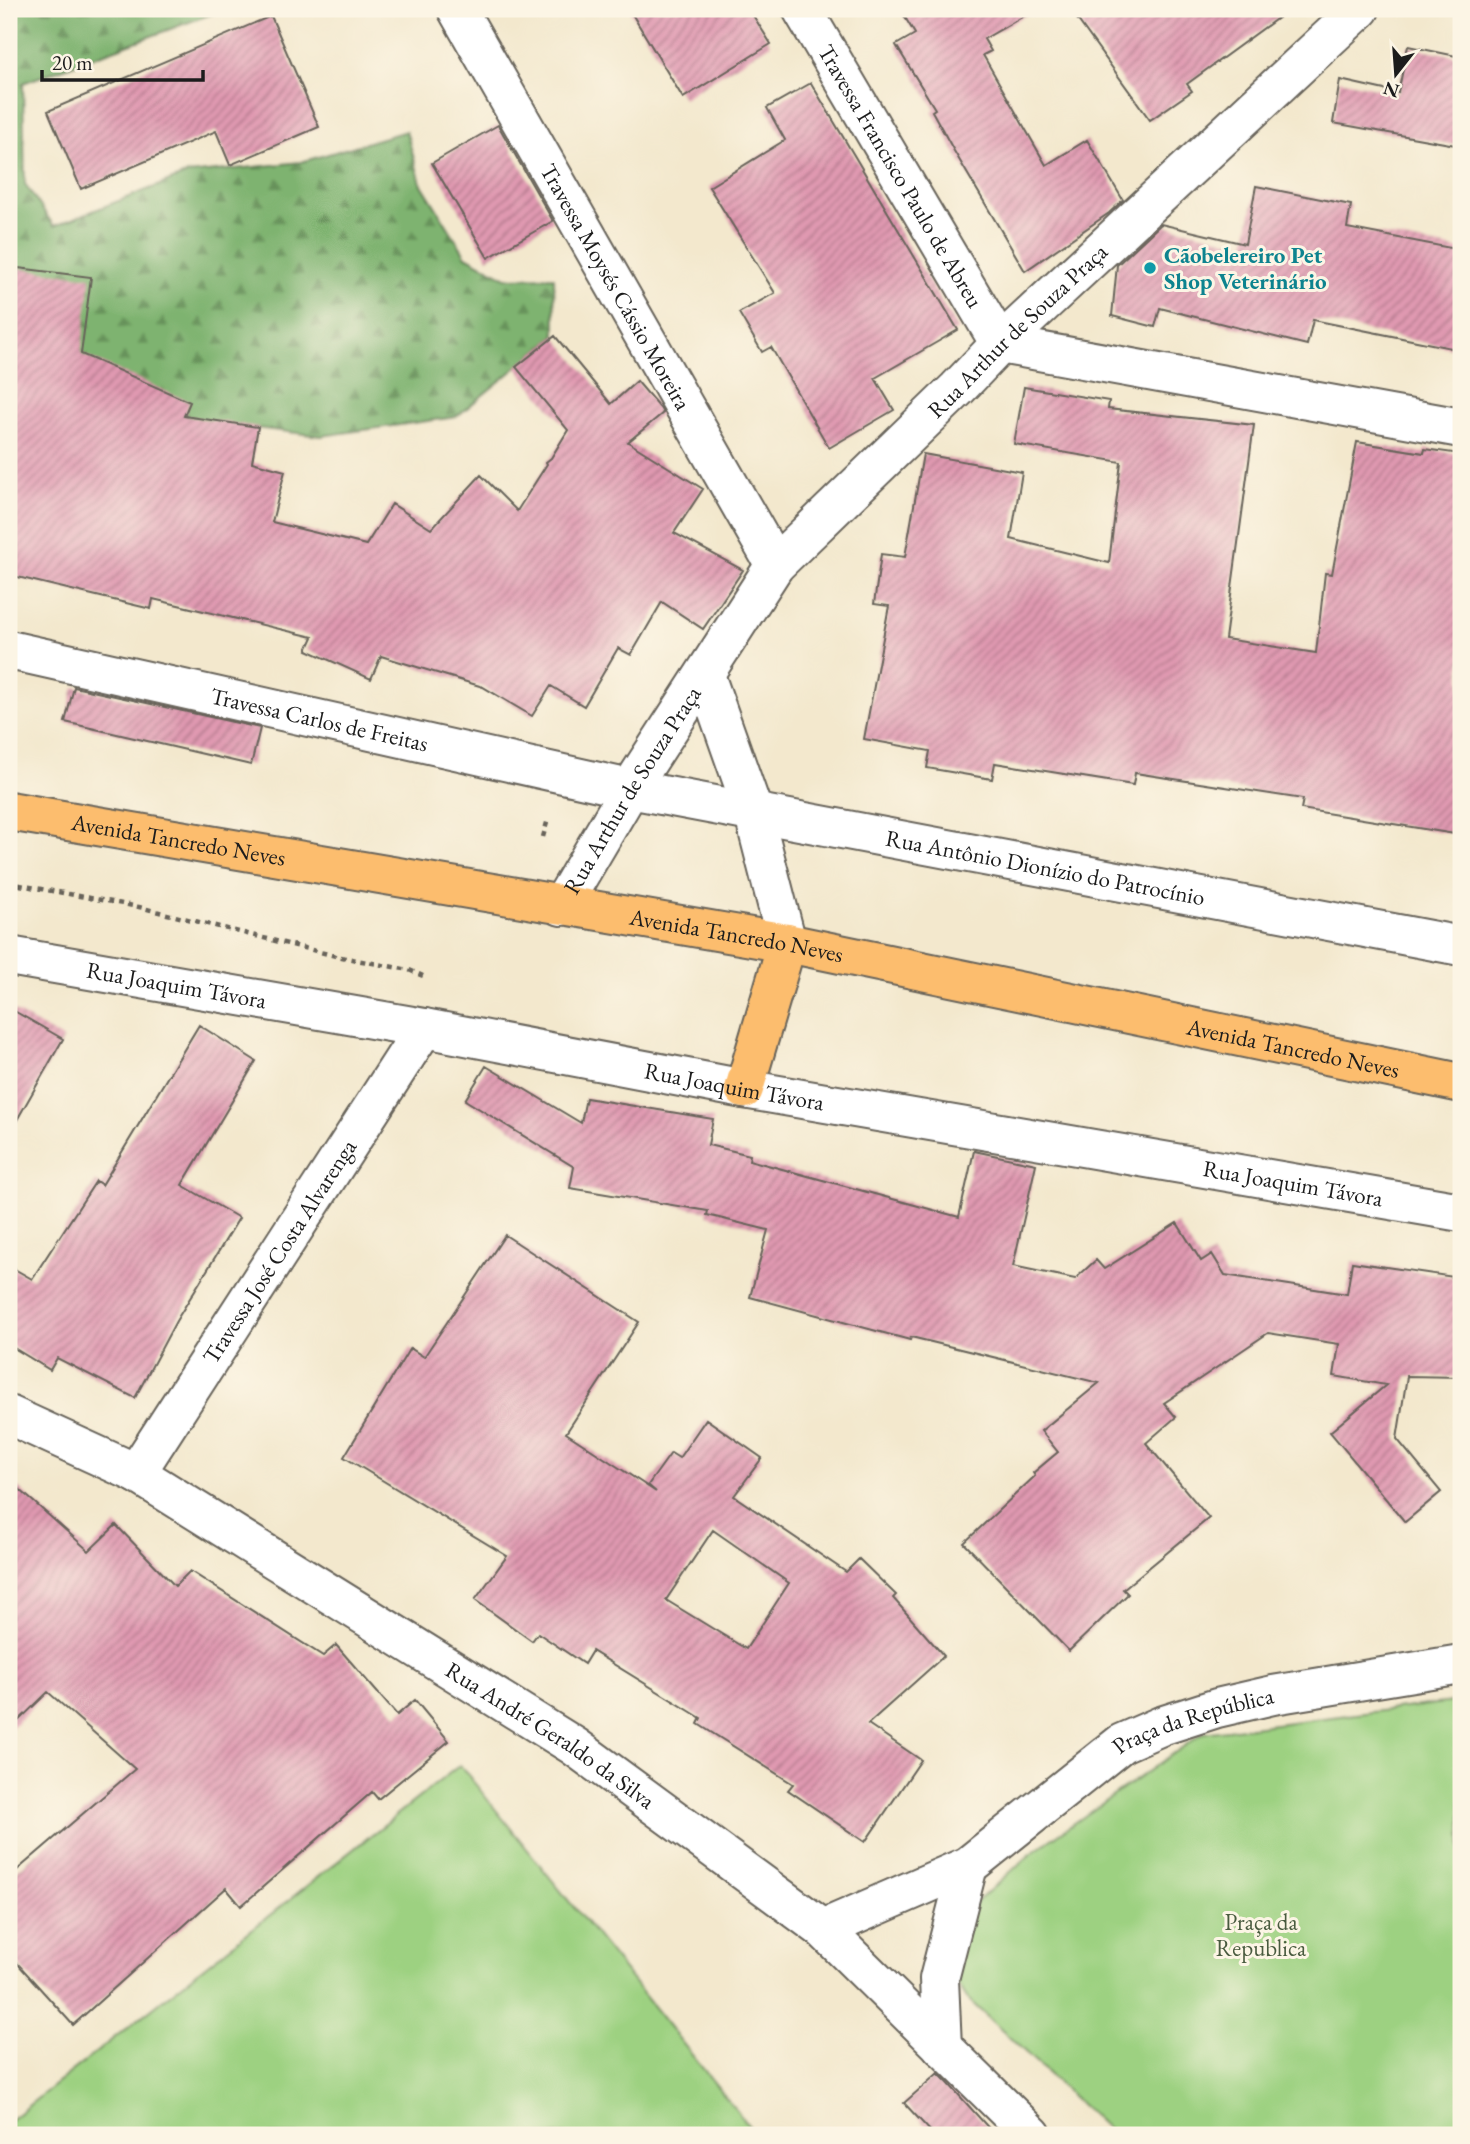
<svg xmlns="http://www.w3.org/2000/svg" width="1470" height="2144" font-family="'EB Garamond',serif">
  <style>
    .forest { fill: url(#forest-firs); stroke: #4d6846; stroke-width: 2 }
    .park { fill: #9dd181; stroke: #5c764e; stroke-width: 2 }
    .building { fill: url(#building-hatch); fill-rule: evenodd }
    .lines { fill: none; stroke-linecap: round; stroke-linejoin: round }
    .street-casing { stroke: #67635a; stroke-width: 42 }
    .primary-casing { stroke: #67635a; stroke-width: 42 }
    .path { stroke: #67635a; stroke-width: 4.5; stroke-dasharray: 5 5; stroke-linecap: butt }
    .street { stroke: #fff; stroke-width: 38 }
    .primary { stroke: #fcbd6e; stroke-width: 38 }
    .culture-dot { fill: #0f9aa8; stroke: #fcf5e5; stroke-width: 2.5 }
    .labels { text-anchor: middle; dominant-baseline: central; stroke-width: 6; stroke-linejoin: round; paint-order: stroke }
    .street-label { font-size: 23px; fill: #1c1c1c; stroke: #fcf5e5 }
    .culture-label { font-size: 23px; font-weight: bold; fill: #0d838f; stroke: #fcf5e5; text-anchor: start }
    .park-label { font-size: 23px; fill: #495b3f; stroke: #fcf5e5 }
  </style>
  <defs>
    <pattern id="forest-firs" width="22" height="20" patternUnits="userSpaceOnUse" patternTransform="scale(1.75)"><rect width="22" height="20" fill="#7eb36f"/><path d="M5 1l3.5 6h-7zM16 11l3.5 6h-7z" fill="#66915a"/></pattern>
    <pattern id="building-hatch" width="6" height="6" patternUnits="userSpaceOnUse" patternTransform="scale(1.75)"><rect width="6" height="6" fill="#e099b1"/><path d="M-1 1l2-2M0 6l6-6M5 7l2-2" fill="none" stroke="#b57c8f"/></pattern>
  </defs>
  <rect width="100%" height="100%" fill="#fcf5e5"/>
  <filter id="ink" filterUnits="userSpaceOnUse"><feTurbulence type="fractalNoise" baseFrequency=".0143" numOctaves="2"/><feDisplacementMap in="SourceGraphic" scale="14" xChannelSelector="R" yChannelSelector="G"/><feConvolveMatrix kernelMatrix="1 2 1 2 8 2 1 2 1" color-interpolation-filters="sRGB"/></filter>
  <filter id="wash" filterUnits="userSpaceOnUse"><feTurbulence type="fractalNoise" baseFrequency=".00686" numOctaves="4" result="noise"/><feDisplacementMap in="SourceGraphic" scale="28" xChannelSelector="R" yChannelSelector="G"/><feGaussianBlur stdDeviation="1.57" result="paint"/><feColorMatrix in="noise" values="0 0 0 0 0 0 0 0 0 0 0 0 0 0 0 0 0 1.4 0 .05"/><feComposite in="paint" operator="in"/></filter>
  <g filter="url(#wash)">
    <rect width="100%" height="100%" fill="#f3e8cd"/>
    <!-- forest -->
    <path class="forest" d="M9,9H225L23,83L25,184L54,226L188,174L301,162L406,131L421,183L466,256L506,278L554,277L555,336L456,417L321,436L198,421L84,372L72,292L9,267Z"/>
    <!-- park -->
    <path class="park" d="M1461,1701V2135H1114L967,1998L931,1942L1033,1852L1203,1733Z
      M460,1765L756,2135H9V2121Z"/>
    <g id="blocks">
      <!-- building -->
      <path class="building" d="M629,9H749L771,44L683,98Z
        M900,9H1036L984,39L991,51L983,55L1046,165L1087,140L1123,200L1109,213L1025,271L954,151L932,111L935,109L896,45L915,34Z
        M1070,9H1290L1187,84L1192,91L1150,120Z
        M271,16L319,127L230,165L216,131L81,189L48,111Z
        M1408,46L1461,57V146L1333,123L1340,80L1398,93Z
        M811,83L958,330L875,378L894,410L829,448L771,347L762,352L739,313L775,293L709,187L785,140L767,108Z
        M498,125L553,221L488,258L432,163Z
        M1256,186L1351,205L1347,228L1461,250V350L1313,320L1307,345L1160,308L1155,327L1112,316L1117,265L1161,224L1245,244Z
        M18,268L91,277L81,354L190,402L184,416L258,427L252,462L285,471L272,522L366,545L392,504L431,529L481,475L517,511L547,464L546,462L551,458L568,430L516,367L555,336L611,404L637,381L660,408L663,413L628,442L703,489L674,533L743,570L703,629L662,602L631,655L618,648L584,706L551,686L532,716L483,687L381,656L371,679L307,650L313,637L153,599L151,609L9,575V343Z
        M1024,387L1109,401L1108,409L1254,425L1225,639L1316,653L1325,573L1332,574L1357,442L1424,453L1425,449L1461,454V835L1301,809L1303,799L1135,773L1133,785L995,763L992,779L927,768L930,751L864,739L889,606L874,604L881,554L905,557L923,454L1022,472L1011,539L1109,563L1121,462L1014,444Z
        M74,687L260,728L251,765L65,722Z
        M9,1008L63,1039L9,1134Z
        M199,1025L256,1061L182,1185L239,1218L176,1321L135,1398L57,1358L50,1370L9,1345V1266L32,1279L96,1181L102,1185Z
        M486,1066L581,1123L586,1098L713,1119L708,1145L750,1155L749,1160L959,1217L974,1151L1036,1164L1013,1266L1075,1279L1096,1260L1104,1269L1177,1223L1201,1261L1212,1254L1225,1275L1347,1294L1352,1262L1461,1278V1377L1407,1376L1397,1439L1441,1492L1405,1522L1330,1432L1386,1385L1334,1376L1339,1344L1268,1333L1164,1403L1176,1417L1146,1443L1209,1518L1123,1589L1128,1594L1069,1651L964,1543L1035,1476L1033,1473L1058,1452L1041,1431L1099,1383L911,1337L910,1340L750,1297L768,1230L707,1215L708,1211L570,1188L574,1167L465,1100Z
        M505,1235L639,1322L566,1433L656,1492L648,1485L671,1453L679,1458L706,1419L762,1458L734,1496L846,1572L859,1559L896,1595L893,1598L944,1656L868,1724L921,1760L865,1842L788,1790L793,1784L698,1724L701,1718L592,1651L584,1664L538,1633L532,1641L475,1600L507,1556L344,1457L410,1348L424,1357ZM713,1530L789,1583L746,1649L666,1600Z
        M9,1480L89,1551L116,1525L175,1586L190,1571L323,1656L336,1645L397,1715L415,1700L449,1741L378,1799L372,1792L241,1906L226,1888L73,2025L9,1954V1877L135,1769L48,1692L9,1730Z
        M938,2073L948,2083L995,2135H934L904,2103Z"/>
    </g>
  </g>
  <g filter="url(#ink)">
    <use href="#blocks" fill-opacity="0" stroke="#67635a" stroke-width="2"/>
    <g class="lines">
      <defs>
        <g id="street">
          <path id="s1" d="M457,9L775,565"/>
          <path id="s2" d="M802,9L1000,344L1461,428"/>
          <path id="s3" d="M9,650L630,789L1461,946"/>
          <path d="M705,675L753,811L787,943"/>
          <path id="s4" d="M561,906L630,789L775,565L957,389L1000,344L1360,9"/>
          <path id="s5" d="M9,956L424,1028L744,1089L1461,1212"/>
          <path id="s6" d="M9,1415L136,1473L574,1746L823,1929L1032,2135"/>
          <path id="s7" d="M136,1473L424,1028"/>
          <path id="s8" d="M823,1929L968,1866L1122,1743L1161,1726L1217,1708L1273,1695L1461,1664"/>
          <path d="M942,2047L939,1979L968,1866"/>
        </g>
        <g id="primary">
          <path id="s9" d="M9,811L787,943L1461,1083"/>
          <path d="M744,1089L787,943"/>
        </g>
      </defs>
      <!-- street casing -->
      <use href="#street" class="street-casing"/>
      <!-- primary casing -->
      <use href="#primary" class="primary-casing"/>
      <!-- path -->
      <path class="path" d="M543,837L548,819
        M9,883L139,907L336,956L409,970L423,976"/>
      <!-- street -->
      <use href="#street" class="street"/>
      <!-- primary -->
      <use href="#primary" class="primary"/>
    </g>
  </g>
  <!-- markers -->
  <circle class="culture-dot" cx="1150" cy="268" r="7"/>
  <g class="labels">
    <!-- street labels -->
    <g class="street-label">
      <text stroke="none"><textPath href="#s2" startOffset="194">Travessa Francisco Paulo de Abreu</textPath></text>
      <text stroke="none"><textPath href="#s1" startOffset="320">Travessa Moysés Cássio Moreira</textPath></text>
      <text stroke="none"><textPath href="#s4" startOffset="740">Rua Arthur de Souza Praça</textPath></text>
      <text stroke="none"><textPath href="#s3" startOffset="318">Travessa Carlos de Freitas</textPath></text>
      <text stroke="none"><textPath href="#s4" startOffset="136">Rua Arthur de Souza Praça</textPath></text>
      <text stroke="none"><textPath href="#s9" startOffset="172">Avenida Tancredo Neves</textPath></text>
      <text stroke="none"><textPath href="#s3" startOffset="1059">Rua Antônio Dionízio do Patrocínio</textPath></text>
      <text stroke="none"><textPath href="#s9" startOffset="738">Avenida Tancredo Neves</textPath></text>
      <text stroke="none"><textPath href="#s5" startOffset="170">Rua Joaquim Távora</textPath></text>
      <text stroke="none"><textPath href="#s9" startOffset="1306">Avenida Tancredo Neves</textPath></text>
      <text stroke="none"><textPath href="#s5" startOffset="737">Rua Joaquim Távora</textPath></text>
      <text stroke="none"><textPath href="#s5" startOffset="1304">Rua Joaquim Távora</textPath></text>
      <text stroke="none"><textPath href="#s7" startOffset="264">Travessa José Costa Alvarenga</textPath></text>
      <text stroke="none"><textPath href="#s8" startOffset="430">Praça da República</textPath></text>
      <text stroke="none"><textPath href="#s6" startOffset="630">Rua André Geraldo da Silva</textPath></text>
    </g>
    <!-- culture labels -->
    <g class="culture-label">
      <text x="1164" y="255">Cãobelereiro Pet<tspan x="1164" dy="26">Shop Veterinário</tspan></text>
    </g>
    <!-- park labels -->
    <g class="park-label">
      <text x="1261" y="1922">Praça da<tspan x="1261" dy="26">Republica</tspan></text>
    </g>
  </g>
  <!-- margin -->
  <rect width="1470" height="2144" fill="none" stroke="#fcf5e5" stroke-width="35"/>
  <!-- north arrow -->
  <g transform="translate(1396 74) rotate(197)" stroke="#fcf5e5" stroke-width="5" paint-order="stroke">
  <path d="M0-5L12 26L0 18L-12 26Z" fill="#1c1c1c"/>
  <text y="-10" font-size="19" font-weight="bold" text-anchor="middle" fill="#1c1c1c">N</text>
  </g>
  <!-- scale -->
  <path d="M42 70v10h161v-10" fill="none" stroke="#1c1c1c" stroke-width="3.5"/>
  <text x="52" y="70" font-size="21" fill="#1c1c1c" stroke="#fcf5e5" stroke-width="5" paint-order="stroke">20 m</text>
</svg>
